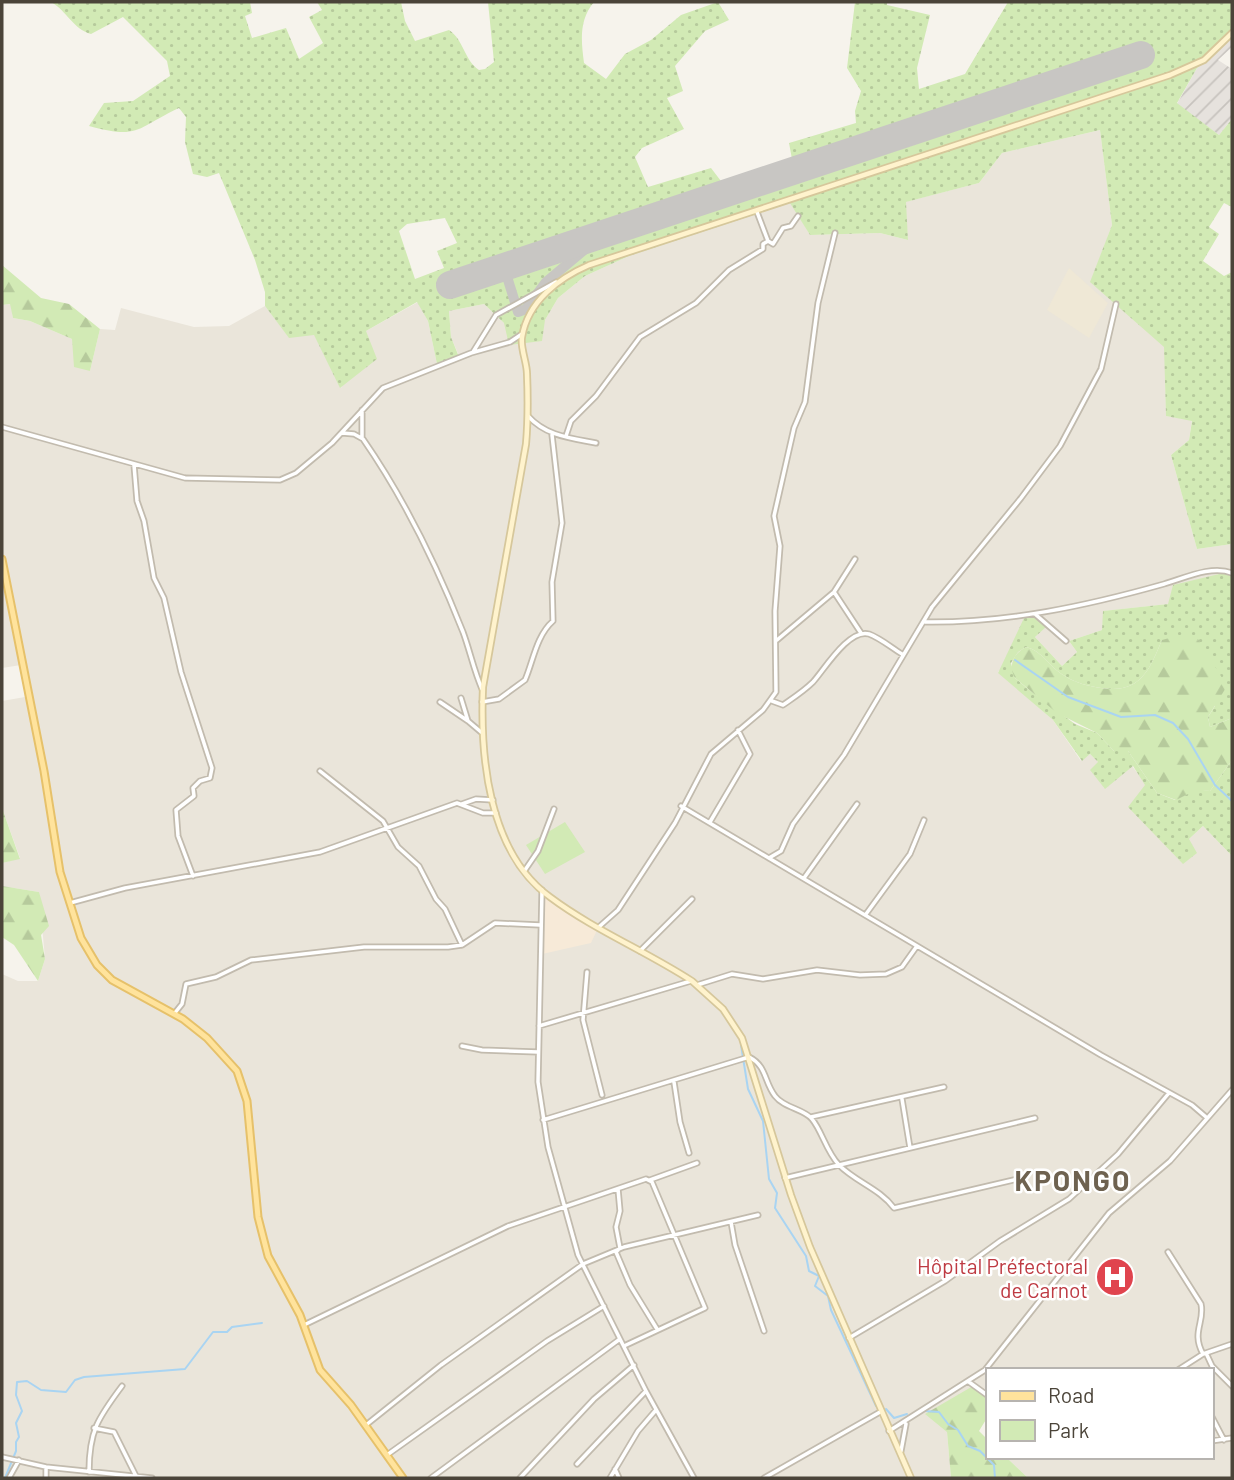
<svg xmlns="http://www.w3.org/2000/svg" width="1234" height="1480" font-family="Barlow,sans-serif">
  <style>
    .residential { fill: #eae5da }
    .commercial { fill: #f7ead8 }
    .industrial { fill: url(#industrial-furrows) }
    .education { fill: #efe8d6 }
    .green { fill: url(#green-dots); fill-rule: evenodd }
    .forest { fill: url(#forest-firs) }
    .pitch { fill: #d2eab5 }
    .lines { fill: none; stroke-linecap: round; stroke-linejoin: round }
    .stream { stroke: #a9d4f2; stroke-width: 2 }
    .taxiway { stroke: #c8c6c3; stroke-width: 10 }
    .runway { stroke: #c8c6c3; stroke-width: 28 }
    .minor-casing { stroke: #c2bbae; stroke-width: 7 }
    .secondary-casing { stroke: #d6c79b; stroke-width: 8 }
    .primary-casing { stroke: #e6c16a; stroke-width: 9 }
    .minor { stroke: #fff; stroke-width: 3.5 }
    .secondary { stroke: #fff3cd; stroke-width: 4.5 }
    .primary { stroke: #ffe39c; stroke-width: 5 }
    .labels { text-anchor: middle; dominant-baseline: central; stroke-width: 5; stroke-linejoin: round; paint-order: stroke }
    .health-label { font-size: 21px; fill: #be3a42; stroke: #fff; text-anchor: end }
    .district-label { font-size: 28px; font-weight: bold; letter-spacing: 2px; fill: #6e6250; stroke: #fff }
  </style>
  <defs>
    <pattern id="industrial-furrows" width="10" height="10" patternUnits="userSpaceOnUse" patternTransform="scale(1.75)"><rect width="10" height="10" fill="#e6e2dd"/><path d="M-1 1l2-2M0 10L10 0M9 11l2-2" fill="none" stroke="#c7c3be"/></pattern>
    <pattern id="green-dots" width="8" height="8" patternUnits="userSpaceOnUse" patternTransform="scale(1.75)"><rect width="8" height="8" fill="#d2eab5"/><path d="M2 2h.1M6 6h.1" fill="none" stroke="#b6ca9c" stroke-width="1.8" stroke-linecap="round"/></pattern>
    <pattern id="forest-firs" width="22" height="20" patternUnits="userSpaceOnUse" patternTransform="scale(1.75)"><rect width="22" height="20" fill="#d2eab5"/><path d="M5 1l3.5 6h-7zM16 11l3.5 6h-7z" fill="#b6ca9c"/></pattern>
  </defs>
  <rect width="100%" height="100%" fill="#f6f3ec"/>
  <!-- residential -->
  <path class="residential" d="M1100,130L1112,225L1091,282L1165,347L1166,416L1192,420L1189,440L1171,455L1197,549L1232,544V571L1168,604L1104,611L1102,630L1069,641L1077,652L1062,666L1035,637L1045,627L998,672L1053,720L1081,761L1090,754L1098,762L1104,788L1132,766L1189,839L1203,826L1232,856V1478H1028L1006,1457H1211V1370H987V1396L947,1432L951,1478H2V974L18,981H38L45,959L39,892L2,886V863L20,858L2,808V701L25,697L21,665L2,668V305L11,304L13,318L30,321L72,339L90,371L100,329L115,330L121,308L194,327L229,326L265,306L289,337L314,334L341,388L366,331L418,302L428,321L437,364L459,356L451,337L449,311L484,304L504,323L545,320L558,298L585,276L629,256L791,202L810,235L880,233L908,240L905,202L979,183L1002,153Z"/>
  <!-- commercial -->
  <path class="commercial" d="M543,895L598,928L591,943L542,954Z"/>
  <!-- industrial -->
  <path class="industrial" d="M1232,38V47L1218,60L1232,69V119L1219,135L1177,104L1197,68Z"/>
  <!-- education -->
  <path class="education" d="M1069,268L1108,303L1089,338L1047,310Z"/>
  <!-- green -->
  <path class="green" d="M51,2H250L252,13L245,16L252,38L286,28L299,59L323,43L309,17L322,10L317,2H401L405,21L415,41L449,30C464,40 464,60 479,70L485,69L494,62L488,2H594C579,20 581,40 584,63L606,79L625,54L651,40L681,15L718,2L729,20L705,31L675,66L683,91L667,98L684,129L642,148L635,157L648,187L711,168L724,185L792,159L789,143L856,123L855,111L861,91L847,68L855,2H887V5L930,15L917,68L919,89L965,74L1008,2H1232V38L1197,68L1177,103L1219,135L1232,119V207L1224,203L1209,227L1219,234L1203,261L1224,276L1232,272V544L1197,549L1171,455L1189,440L1192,421L1166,416L1164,347L1090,282L1112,225L1100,130L1002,153L979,183L906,202L908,240L880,233L810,235L790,203L629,256L585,276L558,298L545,320L542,341L509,345L504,323L484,304L449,311L451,337L459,357L437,364L428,321L417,302L366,331L377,359L340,388L314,335L289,338L265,306V292L255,260L219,173L207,177L193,174L185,142L186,117L179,108C136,128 140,140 89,126L104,103L133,101L170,76L167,61L123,17L91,34C73,29 67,11 51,2ZM445,218L457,243L437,251L444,268L415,279L399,231L407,224Z
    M1232,571V718L1210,727L1208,717L1215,706L1162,640C1149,671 1140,694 1101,688C1089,686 1075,683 1065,676C1050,668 1043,651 1026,647L1018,652L1011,663L1015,678L1028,689L1075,724L1097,733L1114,751H1128L1157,793L1175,800L1196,789L1210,791L1232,760V856L1203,826L1189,839L1197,853L1183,864L1128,807L1145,785L1133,766L1105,789L1090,770L1098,762L1090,754L1082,761L1053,720L998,673L1024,618L1034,616L1046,627L1035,637L1062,666L1077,652L1069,641L1102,630L1103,611L1168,604L1173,585Z"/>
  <!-- forest -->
  <path class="forest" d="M2,265L41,298L69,304L100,329L90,371L74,367L72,339L30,321L13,318L10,304L2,305Z
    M1184,634L1198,639L1227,686L1208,717L1210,727L1232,718V760L1210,791L1196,790L1176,800L1157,793L1128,751H1114L1097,733L1057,713L1015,678C1008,665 1013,654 1026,647C1043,651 1050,668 1065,676C1075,683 1089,686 1101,688C1140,694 1149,671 1162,640Z
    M2,808L20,859L2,863Z
    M2,886L39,892L49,926L41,935L45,959L38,981L14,945L2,937Z
    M973,1386L987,1396V1418L979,1431L987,1439V1457H1006L1028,1478H951L947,1432L925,1414Z"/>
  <!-- pitch -->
  <path class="pitch" d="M565,822L585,852L545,874L526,845Z"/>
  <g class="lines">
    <!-- stream -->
    <path class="stream" d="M1015,660L1068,697L1121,717L1155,715L1173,723L1188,739L1215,785L1232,801
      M741,1045L748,1089L763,1121L769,1179L777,1193L775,1208L806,1256L809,1271L819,1276L815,1286L828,1296L831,1310L876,1406
      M886,1409L894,1418L907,1414
      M925,1411L939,1412L948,1424L958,1430L968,1446L980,1451L994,1465L995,1478
      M5,1478L16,1451V1442L19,1437L16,1423L22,1411L16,1395L17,1382L27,1381L41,1390L66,1392L75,1380L84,1377L185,1369L213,1332H227L232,1327L262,1323"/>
    <!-- taxiway -->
    <path class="taxiway" d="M504,267L518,312L526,309L546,282L602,235"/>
    <!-- runway -->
    <path class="runway" d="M450,285L1141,55"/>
    <defs>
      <path id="minor" d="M757,212L768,241
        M473,352L496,315L556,282
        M362,410V437
        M528,416C546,436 570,438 596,443
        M2,427L185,478L280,480L296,473L332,443L383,388L471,353L510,342L522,334
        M342,433L354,434L363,439C404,498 437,566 463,632C470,651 474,671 482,689
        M566,436L571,421L596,396L640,337L696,303L729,270L763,249V244L768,241L773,244L783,228L791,226L798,216
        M134,465L137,501L144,521L154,578L164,598L181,672L212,768L210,778L200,781L193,788L194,796L176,810L178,836L193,876
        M834,592L861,633
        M1035,614L1066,641
        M925,622C1007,623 1086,606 1164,584C1185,578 1211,565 1232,573
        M777,640L834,592L855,559
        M772,701L783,705C793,698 804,691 813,682C824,670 849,628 869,634C880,638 892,648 902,654
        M440,702L468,721L461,698
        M482,702L499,699L525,680C533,662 536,636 553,621L552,582L562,523L552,435
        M468,721L481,732
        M320,771L383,821L398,847L419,866L436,899L445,909L462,945
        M462,804L476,799L493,800
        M681,806L1101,1055L1192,1105L1206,1117
        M710,822L750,754L738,730
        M769,858L781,851L793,824L844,755L932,607L1021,498L1060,446L1101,369L1116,304
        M525,870L538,851L554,809
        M804,878L857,804
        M542,890L538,1082L548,1147L578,1255L646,1391L694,1478
        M70,903L125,888L320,852L457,803L483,813H496
        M866,914L910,854L924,820
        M600,926L618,910L675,823L711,754L763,710L776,692L775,611L780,546L774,516L794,428L805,402L818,303L835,233
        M640,951L692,899
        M587,972L583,1020L602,1095
        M697,985L732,974L763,979L817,970L860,975L886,974L902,967L917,946
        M174,1014L182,1004L186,984L216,977L251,960L364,947H448L462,945L495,923L540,925
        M539,1026L691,981
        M462,1046L482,1050L538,1052
        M674,1082L680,1122L689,1153
        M902,1099L910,1148
        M811,1117L944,1087
        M543,1120L749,1057C767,1066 764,1082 775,1096C784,1108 804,1109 812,1119C822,1131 826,1151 839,1165C856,1182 880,1189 894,1208L1018,1179
        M785,1178L1035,1118
        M650,1180L697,1163
        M618,1189L620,1211L616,1227L620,1248L616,1252L630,1285L657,1329
        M731,1222L735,1245L764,1331
        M1168,1252L1201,1304C1205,1322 1191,1332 1203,1354
        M304,1325L508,1226L646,1179L652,1182L705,1308L624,1346
        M849,1338L945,1281L1000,1241L1069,1199L1118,1154L1169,1093
        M1206,1353L1212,1366L1232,1386
        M1178,1370L1203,1354L1232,1344
        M969,1382L987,1395
        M1211,1415L1224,1440
        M366,1425L441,1365L583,1264L624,1247L758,1215
        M94,1428L114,1432L136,1476
        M889,1431L985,1370L1109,1213L1170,1161L1232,1090
        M1211,1441L1232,1438
        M901,1451L906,1424
        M387,1455L547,1341L604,1306
        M2,1457L46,1467L152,1478
        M577,1464L646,1391
        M46,1467V1478
        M615,1469L619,1478
        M89,1472C89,1431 98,1418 122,1386
        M9,1478L19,1460
        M431,1478L620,1339
        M520,1478L594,1399L634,1365
        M610,1478L638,1431L656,1410
        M764,1478L880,1412"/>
      <path id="secondary" d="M911,1478L810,1247L791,1195L742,1038L723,1009L692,981C646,951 594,930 550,897C488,852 480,756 483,687L526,444C528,421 528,398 527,374C527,362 520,348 522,337C528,301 559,278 589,265L1170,75L1204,60L1232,33"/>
      <path id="primary" d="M2,559L44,771L60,872L81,938L97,965L112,980L183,1019L207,1038L237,1071L247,1101L258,1217L268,1256L300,1315L320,1370L351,1405L403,1478"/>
    </defs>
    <!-- minor casing -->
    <use href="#minor" class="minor-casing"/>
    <!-- secondary casing -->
    <use href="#secondary" class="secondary-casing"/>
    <!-- primary casing -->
    <use href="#primary" class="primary-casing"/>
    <!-- minor -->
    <use href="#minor" class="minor"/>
    <!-- secondary -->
    <use href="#secondary" class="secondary"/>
    <!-- primary -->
    <use href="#primary" class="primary"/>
  </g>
  <!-- icons -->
  <defs>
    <symbol id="hospital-disc" viewBox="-11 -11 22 22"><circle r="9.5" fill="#e0444e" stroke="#fff"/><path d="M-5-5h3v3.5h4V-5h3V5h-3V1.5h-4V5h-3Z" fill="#fff"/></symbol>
  </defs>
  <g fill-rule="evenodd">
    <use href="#hospital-disc" x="1093" y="1255" width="44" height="44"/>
  </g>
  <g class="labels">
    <!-- health labels -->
    <g class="health-label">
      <text x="1088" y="1265">Hôpital Préfectoral<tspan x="1088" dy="24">de Carnot</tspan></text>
    </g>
    <!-- district labels -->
    <g class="district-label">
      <text x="1073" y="1180">KPONGO</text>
    </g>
  </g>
  <!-- border -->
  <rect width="1234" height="1480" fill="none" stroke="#4b4439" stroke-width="7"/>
  <!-- legend -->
  <rect x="986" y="1368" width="228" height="91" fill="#ffffff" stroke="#b7b4b0" stroke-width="2"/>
  <rect x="1000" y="1391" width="35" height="10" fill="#ffe39c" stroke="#b7b4b0" stroke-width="2"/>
  <text x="1048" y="1403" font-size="21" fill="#4b4439">Road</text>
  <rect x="1000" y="1420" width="35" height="21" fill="#d2eab5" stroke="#b7b4b0" stroke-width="2"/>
  <text x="1048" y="1438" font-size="21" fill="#4b4439">Park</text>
</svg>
